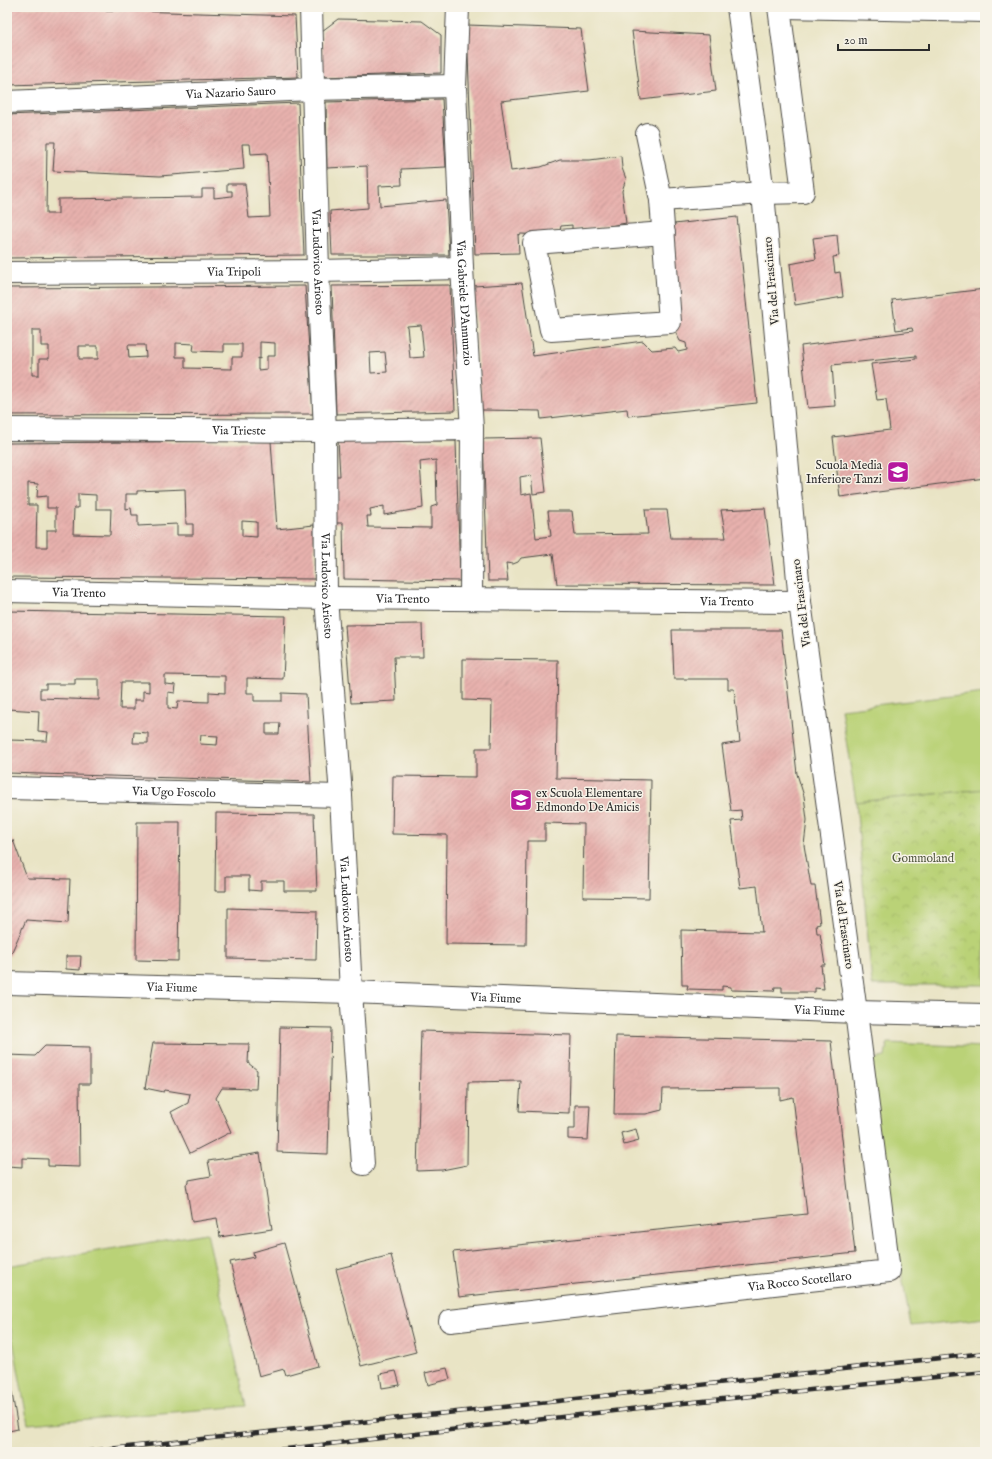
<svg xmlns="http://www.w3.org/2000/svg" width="992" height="1459" font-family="'IM FELL English',serif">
<defs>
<pattern id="park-crowns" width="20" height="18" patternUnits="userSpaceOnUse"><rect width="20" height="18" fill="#bad277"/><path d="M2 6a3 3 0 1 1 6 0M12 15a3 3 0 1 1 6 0" fill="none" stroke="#a0b467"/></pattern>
<pattern id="building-hatch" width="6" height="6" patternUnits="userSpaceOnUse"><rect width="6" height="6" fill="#e7b1ad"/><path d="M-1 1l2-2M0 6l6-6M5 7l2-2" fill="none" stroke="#c69895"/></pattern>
</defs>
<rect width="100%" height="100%" fill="#f7f3e8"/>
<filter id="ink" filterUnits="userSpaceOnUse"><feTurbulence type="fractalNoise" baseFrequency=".025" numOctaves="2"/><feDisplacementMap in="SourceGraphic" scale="8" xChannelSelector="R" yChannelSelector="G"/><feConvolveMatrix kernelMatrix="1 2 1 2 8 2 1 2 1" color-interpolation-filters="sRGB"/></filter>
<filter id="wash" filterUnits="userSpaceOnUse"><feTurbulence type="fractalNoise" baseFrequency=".012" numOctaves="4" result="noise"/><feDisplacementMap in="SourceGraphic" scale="16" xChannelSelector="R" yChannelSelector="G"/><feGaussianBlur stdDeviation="0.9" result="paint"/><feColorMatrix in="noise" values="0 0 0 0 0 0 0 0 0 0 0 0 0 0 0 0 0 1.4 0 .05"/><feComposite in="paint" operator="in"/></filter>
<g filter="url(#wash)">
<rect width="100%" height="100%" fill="#e9e4c5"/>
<!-- grass -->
<g fill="#bad277" stroke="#727e51">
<polygon points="985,692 985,789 856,802 841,709"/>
<polygon points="887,1043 985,1047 985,1318 911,1326 863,1061 885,1057"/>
<polygon points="207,1233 246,1406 28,1424 7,1308 7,1266"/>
</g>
<!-- park -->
<polygon fill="url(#park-crowns)" stroke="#727e51" points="985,789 985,985 872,985 856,802"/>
<g id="blocks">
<!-- building -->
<g fill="url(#building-hatch)" fill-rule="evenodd">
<polygon points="7,7 295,16 298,77 7,85"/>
<polygon points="338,19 422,21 441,35 441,73 323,77 322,31"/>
<polygon points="467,25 581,29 589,91 501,101 511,171 541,167 560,160 590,160 621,156 622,168 626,179 622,191 626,223 593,229 572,229 572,225 561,226 560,230 544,235 521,234 518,235 519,253 475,254"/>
<polygon points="632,31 709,35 716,91 641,100"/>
<polygon points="442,99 446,167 401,169 402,185 379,186 380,206 446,200 449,255 332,255 330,211 368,208 367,166 327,168 326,102"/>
<path d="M298,103L304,255L7,258V115ZM47,142H55L53,171L160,176L244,169L242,144H250L251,154L267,153L270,217L249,218L245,184H227V191H232V196L214,198V189H202V197L58,199V214H46Z"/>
<polygon points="737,217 757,403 628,416 627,409 541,419 540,411 482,410 473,286 522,283 533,356 643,341 652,350 675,348 678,352 687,350 686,343 680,341 677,335 665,225"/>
<polygon points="837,235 839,256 833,257 835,273 840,272 843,297 795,305 790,264 816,259 813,238"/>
<path d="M450,285L455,411L336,414L332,286ZM421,325L424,357L410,358L407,326ZM385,352L387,372L371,373L370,353Z"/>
<path d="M305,286L313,414L7,415V288ZM32,330H41V346H49V359H39V375H32ZM260,342L275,343V356H267V369L258,370V358L260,359ZM176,343L194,344L193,351L224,352V344H242V357H232V369L185,368V357H176ZM128,345H145L146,357L129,358ZM79,346H98V359H79Z"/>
<polygon points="985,289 985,478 840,497 833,437 890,430 886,399 877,400 871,364 916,359 916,356 832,365 835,406 808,408 801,346 913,331 912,328 896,330 892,300"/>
<polygon points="540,438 546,492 533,494 531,475 520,477 521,495 531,493 536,538 551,536 548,511 572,511 575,535 648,534 645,510 667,510 671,538 726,538 721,510 765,508 775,585 557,584 553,554 521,558 518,562 513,564 506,563 508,581 488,581 483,439"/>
<path d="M338,440L456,441L460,581L344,579L343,523H331V476H340ZM436,460L437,505L431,507V528L368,527L367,516H371L370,509L384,506V515L423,508L420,462Z"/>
<path d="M271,441L277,529L314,525L315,579L7,577V443ZM28,483L38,484L37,497L47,496V508H56V530H47V547H36L37,505H28ZM185,489L186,524H193V535H177V524L138,526V515H132L131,508L126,509V494H137V491ZM78,494L96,495V509H111L110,535L73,534L74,508H78ZM242,521L257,522V537L242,536Z"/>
<path d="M7,611L286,616L283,679L247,678V693H254V701H282V693L306,694L311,782L7,773V729H9L8,740L47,741L48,732L38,731L39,711L7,709ZM165,675L225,676V693L209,692V702L178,701L177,709L168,708V692L175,693L176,685L165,684ZM75,679H99V700L40,698V689H46V684H75ZM121,682H149V692L143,691V700H134V709H120ZM266,723H280L279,734H266ZM134,732L148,733V743H133ZM201,735L218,736L217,745L200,744Z"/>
<polygon points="422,624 423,657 394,657 396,701 351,703 345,625"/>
<polygon points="672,630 781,630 797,774 804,796 807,820 804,845 811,886 815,886 820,924 816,925 817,933 820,933 825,965 821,965 824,989 815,988 815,992 782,992 782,987 775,987 774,991 731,990 731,987 722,986 722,990 687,989 688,985 682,985 681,930 762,932 757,886 740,888 731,821 742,820 741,810 731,811 722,745 740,742 734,689 728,689 728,679 674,679"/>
<polygon points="463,659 558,660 556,778 651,780 649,898 583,897 584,824 545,823 545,841 527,841 526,945 446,944 447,835 392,834 393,776 476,777 476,748 491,748 492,701 463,700"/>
<polygon points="216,813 314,814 317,891 284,891 284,881 261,881 261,891 249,890 249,876 226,876 226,891 215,891"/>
<polygon points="137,822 180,822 178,961 136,960"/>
<polygon points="13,840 27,878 70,879 68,923 26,920 10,956 7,954 7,842"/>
<polygon points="228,908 317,911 316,960 228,958"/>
<polygon points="66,956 81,956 80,970 66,969"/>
<polygon points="280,1027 331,1028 328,1154 277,1152"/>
<polygon points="421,1031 571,1035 569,1113 519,1111 521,1081 468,1082 467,1165 442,1170 417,1171"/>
<polygon points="616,1036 831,1041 855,1253 459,1297 453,1252 807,1214 793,1097 780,1100 780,1088 663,1089 662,1110 646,1114 614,1114"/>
<polygon points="153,1043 249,1044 248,1063 257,1070 256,1089 222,1088 216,1098 231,1132 190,1153 171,1112 188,1103 190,1094 165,1090 164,1092 145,1088"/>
<polygon points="45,1046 90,1047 90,1084 79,1084 80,1167 48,1166 48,1159 22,1158 22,1167 7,1166 7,1055 35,1056"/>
<polygon points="575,1105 590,1105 588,1140 568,1139 568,1129 575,1129"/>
<polygon points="636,1129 639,1141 624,1145 621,1133"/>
<polygon points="260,1153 272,1229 220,1237 217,1218 192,1222 186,1184 189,1183 189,1180 211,1176 208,1161"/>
<polygon points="284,1243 318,1366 286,1375 284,1369 259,1376 230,1262 254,1257 253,1252"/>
<polygon points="391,1255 416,1352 361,1366 336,1269"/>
<polygon points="447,1368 450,1379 428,1385 425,1373"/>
<polygon points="396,1371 400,1385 382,1388 380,1374"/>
<polygon points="7,1387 11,1387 18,1429 9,1431 7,1421"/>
</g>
</g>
</g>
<g filter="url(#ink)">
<use href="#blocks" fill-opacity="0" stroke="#484742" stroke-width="1"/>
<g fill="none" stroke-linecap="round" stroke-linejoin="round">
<!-- minor casing -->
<g stroke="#484742" stroke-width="24">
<g id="minor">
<path id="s1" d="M311,7L318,271L325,431L326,598L341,796L351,992L363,1164"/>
<path id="s2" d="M458,7L455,86L462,268L472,429L471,599"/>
<polyline points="738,7 763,193 803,192 779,7"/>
<polyline points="783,7 985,11"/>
<path id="s3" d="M7,102L312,89L455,86"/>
<polyline points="647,134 661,200 670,322 551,330 534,243 664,233"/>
<path id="s4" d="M7,273L318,271L462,268"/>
<path id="s5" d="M7,429L325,431L472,429"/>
<path id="s6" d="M7,591L326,598L800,602"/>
<path id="s7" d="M7,788L341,796"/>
<path id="s8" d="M7,983L351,992L856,1012L985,1015"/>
<path id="s9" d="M450,1321L889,1271L856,1012L800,602L763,193L661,200"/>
</g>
</g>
<!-- minor -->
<use href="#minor" stroke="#fff" stroke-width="22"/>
<!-- rail casing -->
<g stroke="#2b2b2b" stroke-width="4.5">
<g id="rail">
<polyline points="81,1452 540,1403 985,1353"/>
<polyline points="260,1452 674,1404 985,1372"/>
</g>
</g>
<!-- rail -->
<use href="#rail" stroke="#f7f3e8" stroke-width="3" stroke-dasharray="9" stroke-linecap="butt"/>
</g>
</g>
<!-- icons -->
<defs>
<g id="school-square" transform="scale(1.15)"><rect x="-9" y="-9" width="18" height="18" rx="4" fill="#b5179e" stroke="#f7f3e8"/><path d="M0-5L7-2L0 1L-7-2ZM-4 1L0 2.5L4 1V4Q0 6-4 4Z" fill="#fff"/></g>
</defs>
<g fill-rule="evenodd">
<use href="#school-square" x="898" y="472"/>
<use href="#school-square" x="521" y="800"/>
</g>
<g text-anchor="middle" stroke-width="3" stroke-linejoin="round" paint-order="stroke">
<!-- street labels -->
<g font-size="12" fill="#2b2b2b" stroke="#f7f3e8">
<text dy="4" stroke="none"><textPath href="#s3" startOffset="224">Via Nazario Sauro</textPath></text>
<text dy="4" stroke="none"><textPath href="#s1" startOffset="255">Via Ludovico Ariosto</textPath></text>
<text dy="4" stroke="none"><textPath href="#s4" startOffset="227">Via Tripoli</textPath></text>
<text transform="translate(771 281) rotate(-95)" y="4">Via del Frascinaro</text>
<text dy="4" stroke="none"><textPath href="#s2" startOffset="296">Via Gabriele D'Annunzio</textPath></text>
<text dy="4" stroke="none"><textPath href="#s5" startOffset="232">Via Trieste</textPath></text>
<text dy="4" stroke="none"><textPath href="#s1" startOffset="579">Via Ludovico Ariosto</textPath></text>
<text dy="4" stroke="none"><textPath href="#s6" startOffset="72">Via Trento</textPath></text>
<text dy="4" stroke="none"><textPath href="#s6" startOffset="396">Via Trento</textPath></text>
<text dy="4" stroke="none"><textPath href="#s6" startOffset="720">Via Trento</textPath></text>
<text transform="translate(801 603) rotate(-97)" y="4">Via del Frascinaro</text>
<text dy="4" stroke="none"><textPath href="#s7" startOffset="167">Via Ugo Foscolo</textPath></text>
<text dy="4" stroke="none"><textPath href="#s1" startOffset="903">Via Ludovico Ariosto</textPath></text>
<text transform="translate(844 925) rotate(82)" y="4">Via del Frascinaro</text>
<text dy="4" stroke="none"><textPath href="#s8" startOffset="165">Via Fiume</textPath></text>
<text dy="4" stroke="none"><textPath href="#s8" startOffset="489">Via Fiume</textPath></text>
<text dy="4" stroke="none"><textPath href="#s8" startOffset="813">Via Fiume</textPath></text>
<text dy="4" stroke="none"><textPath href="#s9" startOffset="352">Via Rocco Scotellaro</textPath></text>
</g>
<!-- poi labels -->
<g font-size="12" fill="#2b2b2b" stroke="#f7f3e8" text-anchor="end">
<text x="882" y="469">Scuola Media<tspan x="882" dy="14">Inferiore Tanzi</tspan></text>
<text x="536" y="797" text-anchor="start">ex Scuola Elementare<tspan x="536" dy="14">Edmondo De Amicis</tspan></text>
</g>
<!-- park labels -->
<g font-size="12" fill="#4f553e" stroke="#f7f3e8">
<text x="923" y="862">Gommoland</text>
</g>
</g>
<!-- margin -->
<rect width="992" height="1459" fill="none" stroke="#f7f3e8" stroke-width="24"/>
<!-- scale -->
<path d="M838 44v6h91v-6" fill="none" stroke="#2b2b2b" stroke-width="2"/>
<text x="844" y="44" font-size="12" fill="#2b2b2b" stroke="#f7f3e8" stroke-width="3" paint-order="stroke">20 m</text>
</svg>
